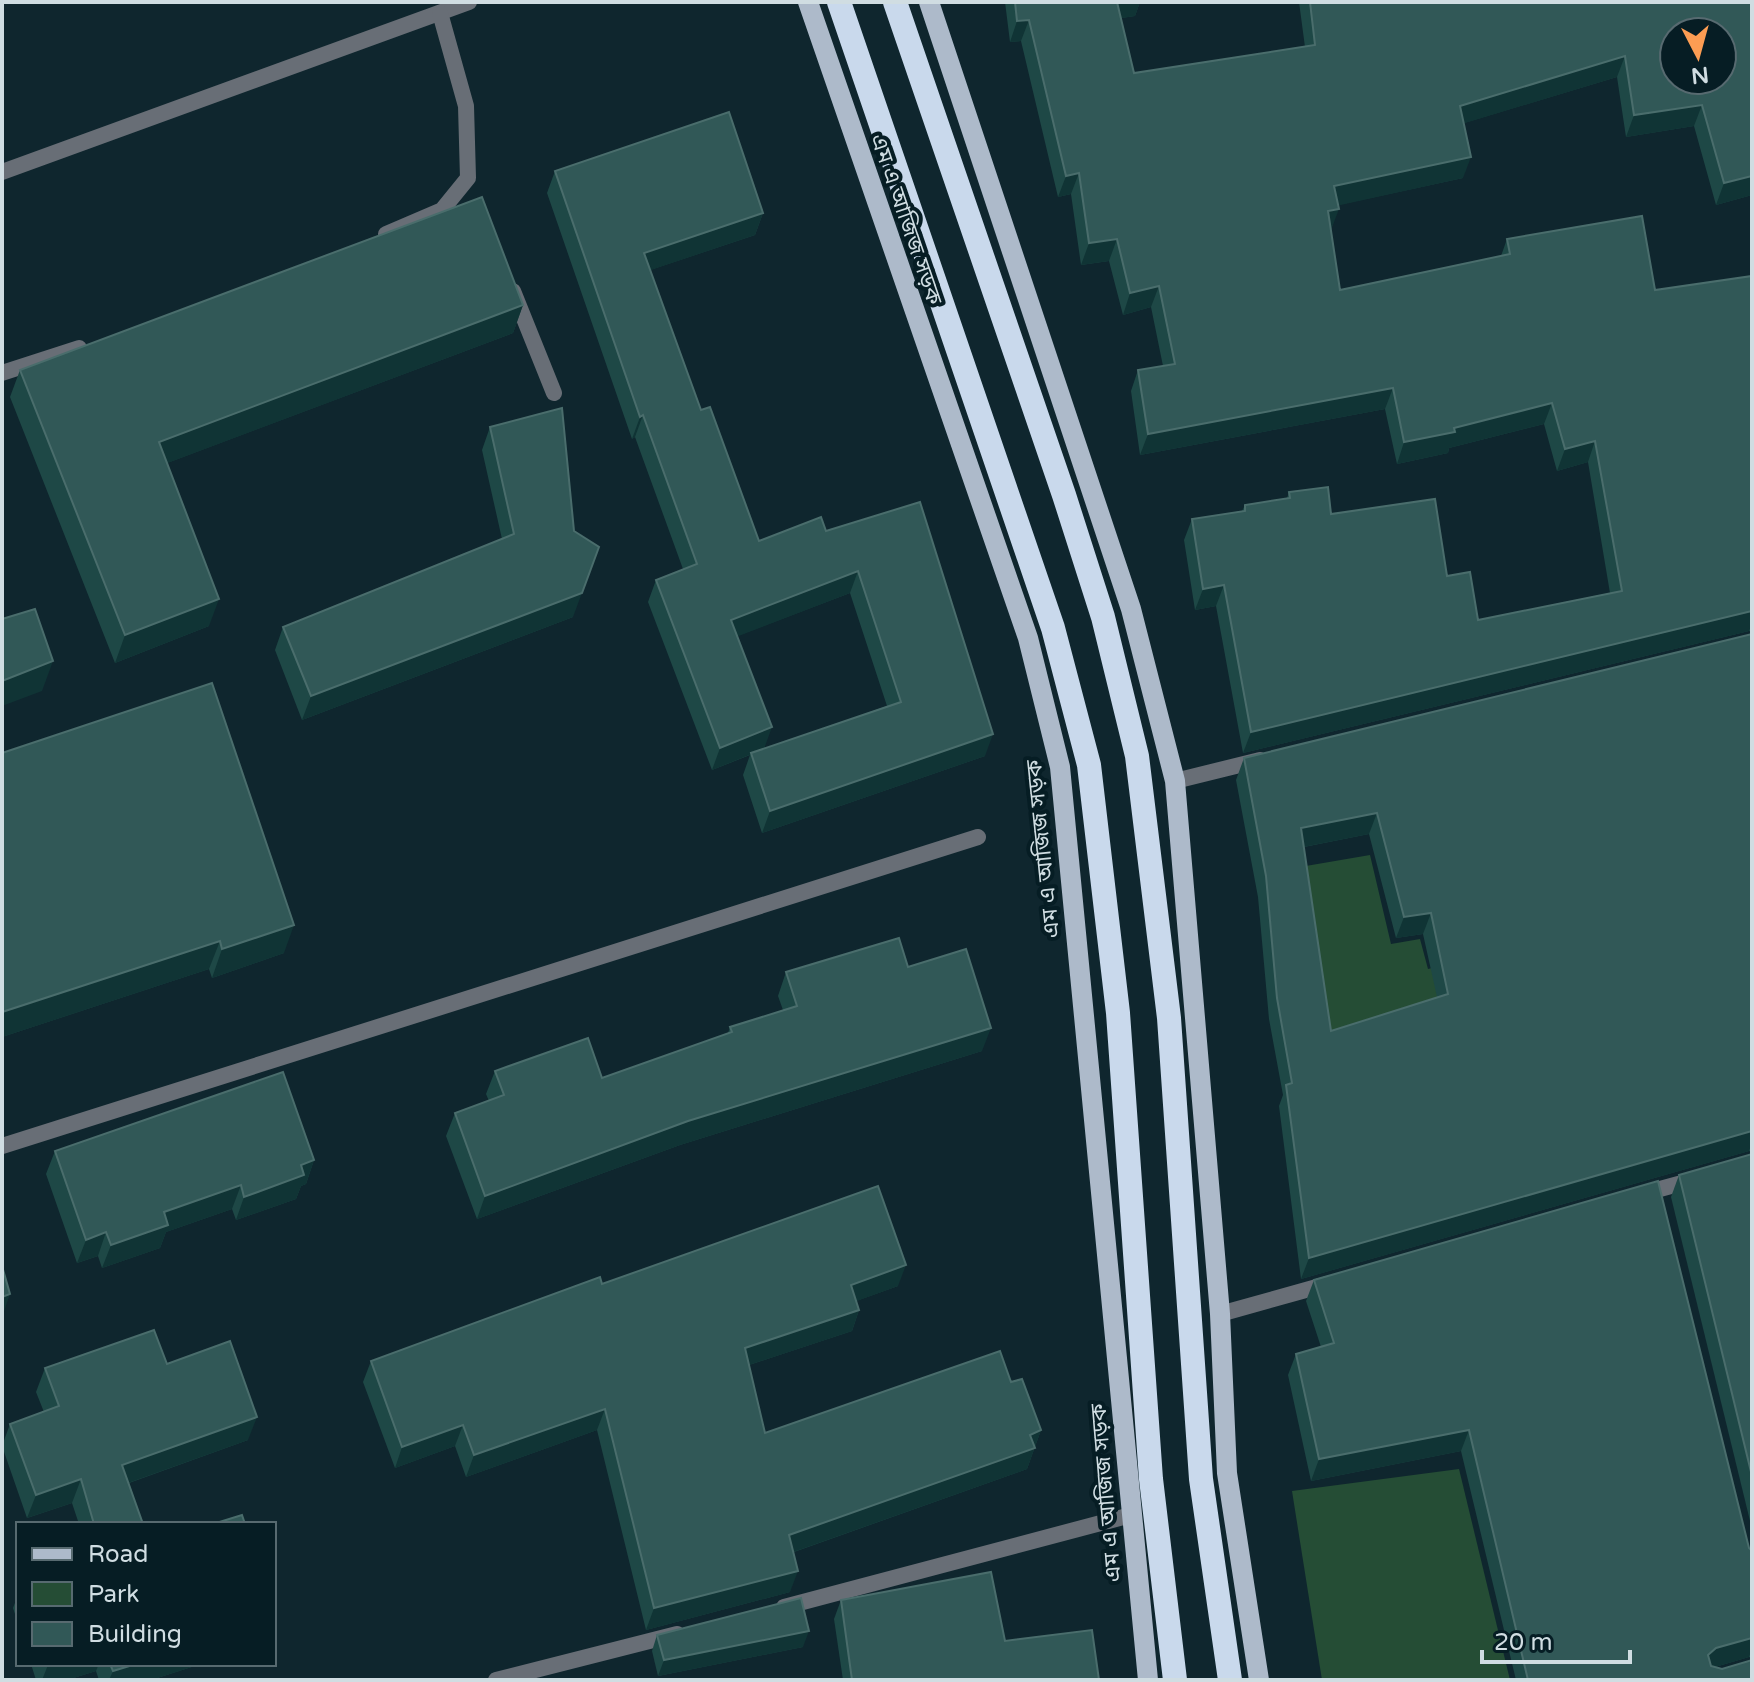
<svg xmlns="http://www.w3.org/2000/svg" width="1754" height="1682" font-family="'Varela Round','Noto Sans Bengali',sans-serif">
<rect width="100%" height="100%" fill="#0f262e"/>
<!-- green -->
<g fill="#254d35">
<polygon points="1370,855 1391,944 1420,939 1428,969 1456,962 1464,1000 1327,1038 1300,867"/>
<polygon points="1459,1469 1510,1680 1322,1680 1292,1491"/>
</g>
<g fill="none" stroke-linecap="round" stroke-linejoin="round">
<!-- lane -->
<g stroke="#686e76" stroke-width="16">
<polyline points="2,172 469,2"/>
<polyline points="386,234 442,210 468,178 466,106 440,13"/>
<polyline points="513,291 554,393"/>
<polyline points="2,373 79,348"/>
<polyline points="2,1146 978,837"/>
<polyline points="784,1607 1131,1515"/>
<polyline points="496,1680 677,1634"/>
</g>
<!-- street -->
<g stroke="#686e76" stroke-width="16">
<polyline points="1175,781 1260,760"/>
<polyline points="1638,1195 1693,1180"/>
<polyline points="1220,1314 1331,1283"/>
</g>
<!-- primary -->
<g stroke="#adbaca" stroke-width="20">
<polyline points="808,2 1028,638 1060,767 1148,1680"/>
<polyline points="929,2 1131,609 1175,781 1220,1314 1227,1473 1259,1680"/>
</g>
<!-- highway -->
<g stroke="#c9d9ec" stroke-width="24">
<polyline points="839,2 1053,628 1089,765 1118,1013 1151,1479 1175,1680"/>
<polyline points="895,2 1064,495 1103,617 1137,756 1169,1018 1201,1479 1230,1680"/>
</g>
</g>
<!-- wall -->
<g fill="#1e4846" fill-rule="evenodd">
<polygon points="1005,2 1140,2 1135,16 1121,18 1134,73 1305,47 1299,2 1752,2 1752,195 1716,205 1694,126 1626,137 1617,77 1464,123 1463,178 1338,205 1331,230 1340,290 1501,256 1507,239 1655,290 1752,276 1752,632 1749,631 1243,753 1216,606 1195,610 1184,540 1192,519 1242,511 1245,505 1287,498 1289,492 1447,576 1478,620 1610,593 1588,462 1557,471 1544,424 1449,448 1448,453 1397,464 1385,409 1140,455 1131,391 1138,370 1163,366 1151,307 1123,315 1109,261 1081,265 1071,194 1058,197 1021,41 1010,42"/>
<path d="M555,171L763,213L755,235L650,270L701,410L759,541L826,531L920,502L985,756L762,833L743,775L750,755L712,770L648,602L656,580L683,569L635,437L632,439L547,193ZM850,593L887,706L765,749L737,636Z"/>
<polygon points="523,305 513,333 167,463 209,626 115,663 10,397 20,370"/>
<polygon points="490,427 573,617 302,720 275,650 283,627 502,539 482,450"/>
<path d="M1752,634V1152L1749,1151L1301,1279L1279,1106L1283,1095L1269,1019L1258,897L1236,780L1244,758ZM1369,834L1396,938L1423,934L1437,997L1331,1031L1304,847Z"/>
<polygon points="2,753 284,953 212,978 209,969 2,1037"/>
<polygon points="908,967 982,1051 680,1145 477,1219 446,1136 455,1113 489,1101 486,1094 495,1071 602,1078 728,1033 730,1027 783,1010 778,996 786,972"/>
<polygon points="55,1151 314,1160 306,1184 301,1186 296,1199 236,1220 232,1209 166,1232 160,1248 102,1268 98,1256 77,1263 46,1174"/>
<polygon points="1752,1154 1752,1529 1671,1197 1679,1175"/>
<polygon points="1314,1280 1749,1548 1752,1551 1752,1658 1749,1657 1715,1667 1752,1680 1516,1680 1461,1451 1311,1481 1288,1375 1296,1354 1321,1347 1306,1301"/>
<polygon points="602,1284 898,1286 856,1301 859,1310 852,1331 749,1365 765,1433 1011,1382 1041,1430 1027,1469 794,1552 790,1592 646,1630 597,1430 466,1477 455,1446 395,1468 363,1382 371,1361"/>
<polygon points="167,1364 248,1440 129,1483 143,1524 79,1524 72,1503 27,1518 2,1446 10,1424 44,1412 36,1392 45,1368"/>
<polygon points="18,1595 18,1623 13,1608"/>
<polygon points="841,1600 1005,1641 1099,1680 843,1680 834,1619"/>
<polygon points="657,1635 803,1647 658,1676 652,1651"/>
<polygon points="31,1664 201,1664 151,1680 99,1680 96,1671 67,1680 36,1680"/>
</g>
<!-- shaded-wall -->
<g fill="#103435">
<polygon points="1116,2 1140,2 1135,16 1109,20"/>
<polygon points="1029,20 1021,41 1010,42 1017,21"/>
<polygon points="1625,56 1617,77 1452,127 1460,106"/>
<polygon points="1702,105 1694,126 1626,137 1634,115"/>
<polygon points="1471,157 1463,178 1327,208 1334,186"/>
<polygon points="1079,173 1071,194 1058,197 1066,176"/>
<polygon points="1752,176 1752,195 1716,205 1724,183"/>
<polygon points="1339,209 1331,230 1320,233 1328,211"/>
<polygon points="763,213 755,235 636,275 644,253"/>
<polygon points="1117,239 1109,261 1081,265 1089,243"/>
<polygon points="1159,286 1151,307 1123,315 1130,293"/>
<polygon points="523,305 513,333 149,470 159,442"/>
<polygon points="1393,388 1385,409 1140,455 1148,434"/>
<polygon points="1552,403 1544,424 1449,448 1448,453 1397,464 1404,442 1454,428"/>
<polygon points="643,415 635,437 632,439 640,417"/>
<polygon points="1595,441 1588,462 1557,471 1565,449"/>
<polygon points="599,547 573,617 302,720 311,696"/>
<polygon points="858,571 850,593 723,642 731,620"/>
<polygon points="1224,585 1216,606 1195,610 1203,589"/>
<polygon points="219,599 209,626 115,663 125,635"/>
<polygon points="1752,611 1752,624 1749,631 1243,753 1251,732"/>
<polygon points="53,661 42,691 2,706 2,681"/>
<polygon points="772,727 764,749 712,770 720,748"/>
<polygon points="993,734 985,756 762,833 770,811"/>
<polygon points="1377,813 1369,834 1293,849 1301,828"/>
<polygon points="1431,913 1423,934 1396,938 1404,917"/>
<polygon points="294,925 284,953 212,978 222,949"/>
<polygon points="220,941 209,969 2,1037 2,1012"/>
<polygon points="991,1028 982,1051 680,1145 477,1219 485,1196 688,1121"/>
<polygon points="1752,1131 1752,1143 1749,1151 1301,1279 1309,1258"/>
<polygon points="314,1160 306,1184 301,1186 296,1199 236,1220 244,1197 301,1165"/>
<polygon points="241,1185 232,1209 166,1232 160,1248 102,1268 111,1245 164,1212"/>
<polygon points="106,1232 98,1256 77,1263 86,1240"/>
<polygon points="906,1265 898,1286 843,1306 851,1285"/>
<polygon points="10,1294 2,1317 2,1297"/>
<polygon points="859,1310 852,1331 737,1369 745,1348"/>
<polygon points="605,1409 597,1430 466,1477 474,1455"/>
<polygon points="257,1417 248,1440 114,1488 122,1465"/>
<polygon points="463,1425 455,1446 395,1468 402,1447"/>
<polygon points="1041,1430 1027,1469 782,1556 789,1535"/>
<polygon points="1469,1430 1461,1451 1311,1481 1319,1459"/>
<polygon points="81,1479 72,1503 27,1518 36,1495"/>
<polygon points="798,1571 790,1592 646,1630 654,1608"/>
<polygon points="809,1631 803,1647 658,1676 664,1660"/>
<polygon points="1752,1638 1752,1649 1749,1657 1708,1669 1708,1655 1716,1648"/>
<polygon points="52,1664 99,1664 96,1671 67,1680 42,1680 48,1665"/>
<polygon points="136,1664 201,1664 151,1680 109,1680 113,1671"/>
</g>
<!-- building -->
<g fill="#315857" stroke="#4a6d6c" stroke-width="2" fill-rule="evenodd">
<path d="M1015,2H1117L1134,73L1315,45L1310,2H1752V176L1724,183L1702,105L1634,115L1625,56L1460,106L1471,157L1334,186L1339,209L1328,211L1340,290L1510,254L1507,239L1642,216L1655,290L1752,276V611L1251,732L1224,585L1203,589L1192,519L1245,511V505L1290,498L1289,492L1328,487L1331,514L1435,499L1447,576L1470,572L1478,620L1622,591L1595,441L1565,449L1552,403L1454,428L1455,432L1404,442L1393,388L1148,434L1138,370L1175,364L1159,286L1130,293L1117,239L1089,243L1079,173L1066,176L1029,20L1017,21ZM1674,32H1722V80H1674Z"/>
<polygon points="729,112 763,213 644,253 701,410 710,407 759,541 821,517 826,531 920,502 993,734 770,811 751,753 901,702 858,571 731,620 772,727 720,748 656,580 697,564 643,415 640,417 555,171"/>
<polygon points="482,197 523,305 159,442 219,599 125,635 20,370"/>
<polygon points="562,408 574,531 599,547 582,593 311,696 283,627 514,534 490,427"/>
<polygon points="35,609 53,661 2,681 2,619"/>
<path d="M1752,634V1131L1309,1258L1286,1085L1292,1083L1277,998L1266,876L1244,758ZM1377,813L1404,917L1431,913L1448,994L1331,1031L1301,828Z"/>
<polygon points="212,683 294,925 222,949 220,941 2,1012 2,753"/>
<polygon points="899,938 908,967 966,949 991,1028 688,1121 485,1196 455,1113 504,1095 495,1071 588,1038 602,1078 732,1032 730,1027 797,1006 786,972"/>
<polygon points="283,1072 314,1160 301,1165 304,1175 244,1197 241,1185 164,1212 168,1225 111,1245 106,1232 86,1240 55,1151"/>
<polygon points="1752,1154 1752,1476 1679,1175"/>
<polygon points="1658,1181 1749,1548 1752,1551 1752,1638 1716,1648 1708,1655 1711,1666 1722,1669 1752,1660 1752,1680 1528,1680 1469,1430 1319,1459 1296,1354 1334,1343 1314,1280"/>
<polygon points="878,1186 906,1265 851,1285 859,1310 745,1348 765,1433 1000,1351 1011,1382 1022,1379 1041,1430 1030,1435 1035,1448 789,1535 798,1571 654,1608 605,1409 474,1455 463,1425 402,1447 371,1361 600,1277 602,1284"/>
<polygon points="2,1266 10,1294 2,1297"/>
<polygon points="154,1330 167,1364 230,1341 257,1417 122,1465 143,1524 94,1524 81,1479 36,1495 10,1424 59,1406 45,1368"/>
<polygon points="242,1515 245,1524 213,1524"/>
<polygon points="991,1572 1005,1641 1092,1630 1099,1680 852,1680 841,1600"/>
<polygon points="801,1598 809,1631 664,1660 657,1635"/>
<polygon points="110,1664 136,1664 113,1671"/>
</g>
<g text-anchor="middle" stroke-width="8" stroke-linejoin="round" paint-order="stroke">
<!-- street labels -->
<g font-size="22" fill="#d0dde2" stroke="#061d24">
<text transform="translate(907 219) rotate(71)" y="8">এম এ আজিজ সড়ক</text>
<text transform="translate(1042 849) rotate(-96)" y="8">এম এ আজিজ সড়ক</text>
<text transform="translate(1105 1493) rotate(-95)" y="8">এম এ আজিজ সড়ক</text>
</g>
</g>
<!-- border -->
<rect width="1754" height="1682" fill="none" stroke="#d0dde2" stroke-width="8"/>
<!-- legend -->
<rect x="16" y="1522" width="260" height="144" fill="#061d24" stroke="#576a70" stroke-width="2"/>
<rect x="32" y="1548" width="40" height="12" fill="#adbaca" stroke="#576a70" stroke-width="2"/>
<text x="88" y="1562" font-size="24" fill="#d0dde2">Road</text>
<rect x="32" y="1582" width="40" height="24" fill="#254d35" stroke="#576a70" stroke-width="2"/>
<text x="88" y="1602" font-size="24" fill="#d0dde2">Park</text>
<rect x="32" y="1622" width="40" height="24" fill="#315857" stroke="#576a70" stroke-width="2"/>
<text x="88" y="1642" font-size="24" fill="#d0dde2">Building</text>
<!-- north arrow -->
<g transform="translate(1698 56) rotate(174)"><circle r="38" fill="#061d24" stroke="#576a70" stroke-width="2"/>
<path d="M0-6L14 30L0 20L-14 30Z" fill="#fc9d53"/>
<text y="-12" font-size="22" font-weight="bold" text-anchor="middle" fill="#d0dde2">N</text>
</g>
<!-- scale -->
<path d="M1482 1650v12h148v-12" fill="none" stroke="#d0dde2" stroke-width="4"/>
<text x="1494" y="1650" font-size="24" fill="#d0dde2" stroke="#061d24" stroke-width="6" paint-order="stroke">20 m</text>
</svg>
